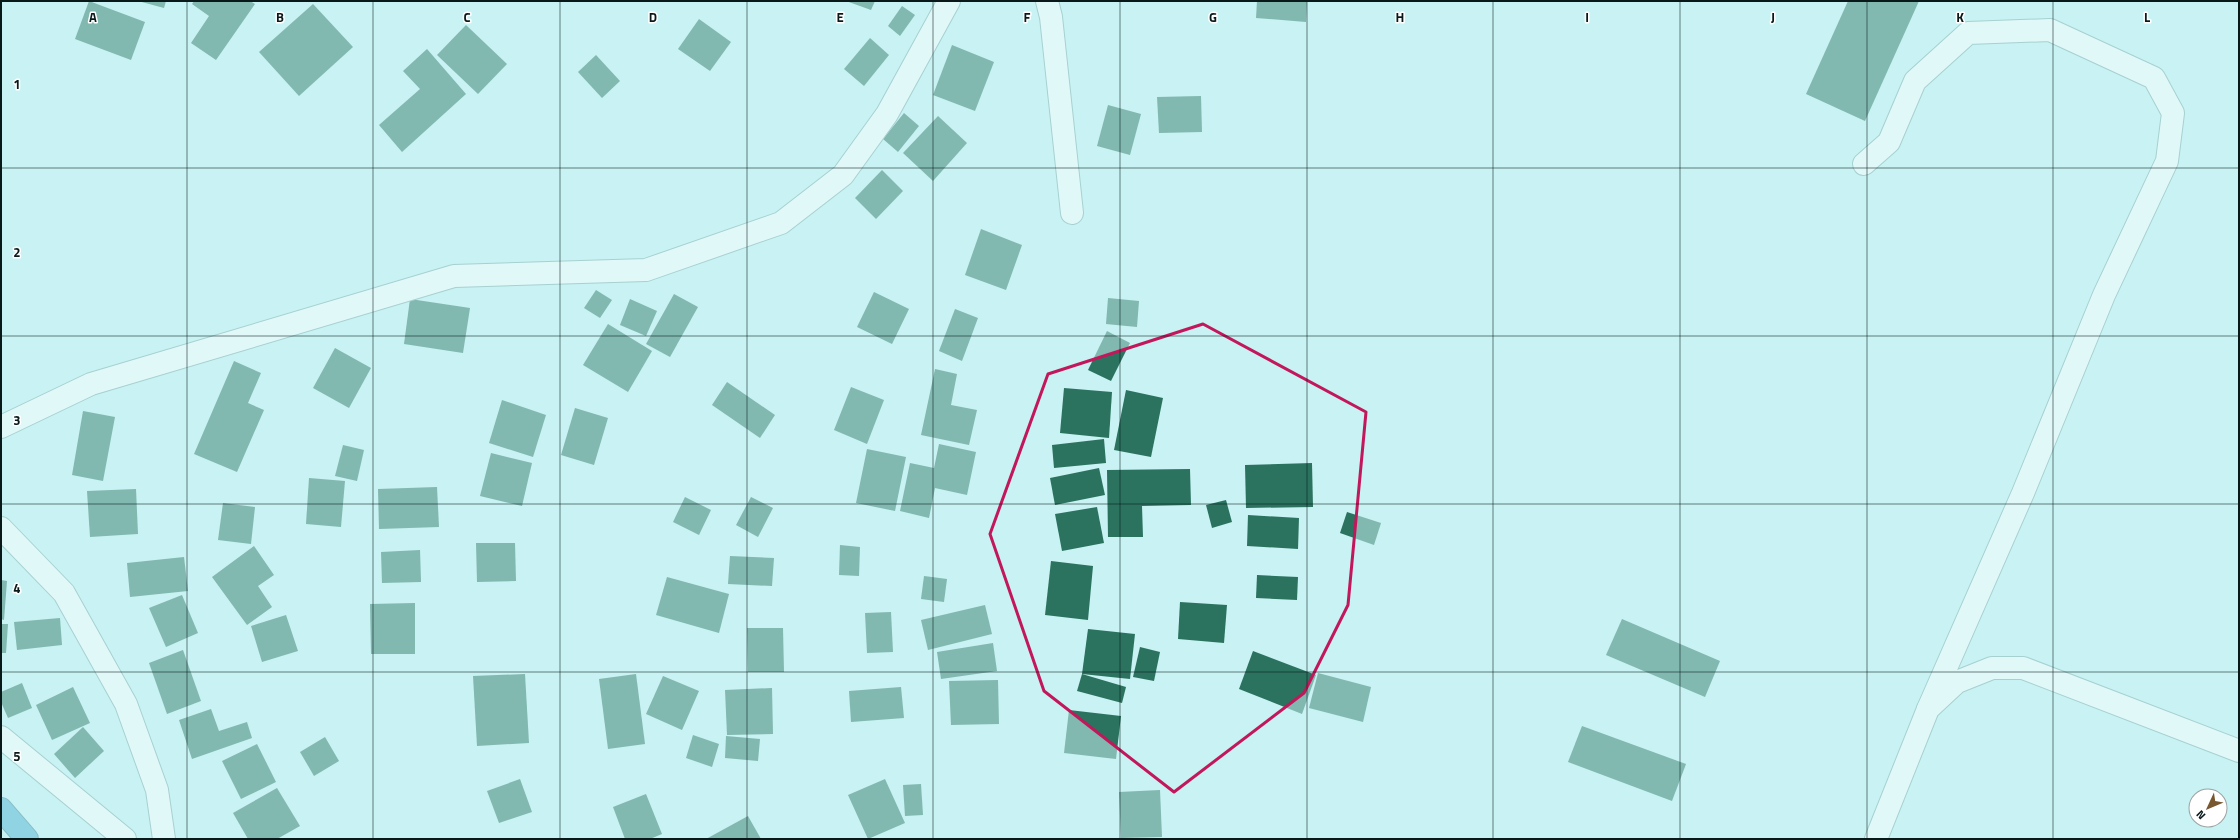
<svg xmlns="http://www.w3.org/2000/svg" width="2240" height="840" font-family="'Titillium Web',sans-serif">
<rect width="100%" height="100%" fill="#c8f2f3"/>
<!-- building -->
<g fill="#2b725f">
<polygon points="89,1 145,22 131,60 75,39"/>
<polygon points="138,1 166,1 164,8"/>
<polygon points="194,1 250,1 255,4 216,60 191,43 209,16 192,4"/>
<polygon points="846,1 875,1 871,10"/>
<polygon points="1257,1 1307,1 1306,22 1256,18"/>
<polygon points="1848,1 1919,1 1865,121 1806,94"/>
<polygon points="313,4 353,47 299,96 259,52"/>
<polygon points="902,6 915,15 900,36 888,26"/>
<polygon points="699,19 731,42 710,71 678,49"/>
<polygon points="466,25 507,64 478,94 437,55"/>
<polygon points="870,38 889,55 864,86 844,69"/>
<polygon points="952,45 994,62 975,111 933,95"/>
<polygon points="427,49 466,94 402,152 379,125 420,89 403,71"/>
<polygon points="596,55 620,81 602,98 578,72"/>
<polygon points="1201,96 1202,132 1159,133 1157,97"/>
<polygon points="1108,105 1141,114 1130,155 1097,146"/>
<polygon points="904,113 919,126 898,152 883,139"/>
<polygon points="938,116 967,143 933,181 903,153"/>
<polygon points="882,170 903,191 876,219 855,198"/>
<polygon points="981,229 1022,245 1006,290 965,275"/>
<polygon points="596,290 612,300 600,318 584,308"/>
<polygon points="874,292 909,309 892,344 857,327"/>
<polygon points="674,294 698,307 670,357 646,344"/>
<polygon points="1108,298 1139,301 1137,327 1106,324"/>
<polygon points="410,299 470,308 463,353 404,344"/>
<polygon points="630,299 657,311 646,336 620,325"/>
<polygon points="955,309 978,318 962,361 939,351"/>
<polygon points="608,324 652,351 628,392 583,365"/>
<polygon points="1107,331 1130,343 1111,381 1088,370"/>
<polygon points="335,348 371,368 349,408 313,388"/>
<polygon points="234,361 261,373 248,403 264,410 237,472 194,454"/>
<polygon points="935,369 957,374 951,405 977,410 969,445 921,435"/>
<polygon points="727,382 775,415 760,438 712,405"/>
<polygon points="851,387 884,400 867,444 834,430"/>
<polygon points="1064,388 1112,392 1109,438 1060,433"/>
<polygon points="1126,390 1163,398 1151,457 1114,450"/>
<polygon points="502,400 546,415 533,457 489,443"/>
<polygon points="575,408 608,418 594,465 561,455"/>
<polygon points="83,411 115,417 103,481 72,475"/>
<polygon points="1104,439 1106,463 1054,468 1052,445"/>
<polygon points="939,444 976,452 967,495 935,488 929,518 900,511 910,463 934,468"/>
<polygon points="343,445 364,450 357,481 335,476"/>
<polygon points="867,449 906,457 895,511 856,503"/>
<polygon points="491,453 532,463 522,506 480,496"/>
<polygon points="1312,463 1313,507 1246,508 1245,465"/>
<polygon points="1099,468 1105,495 1055,505 1050,478"/>
<polygon points="1190,469 1191,505 1142,506 1143,537 1108,537 1107,470"/>
<polygon points="309,478 345,481 341,527 306,524"/>
<polygon points="437,487 439,527 379,529 378,489"/>
<polygon points="136,489 138,534 90,537 87,491"/>
<polygon points="685,497 711,510 699,535 673,522"/>
<polygon points="751,497 773,508 758,537 736,525"/>
<polygon points="1226,500 1232,522 1212,528 1206,505"/>
<polygon points="223,503 255,507 251,544 218,540"/>
<polygon points="1097,507 1104,543 1062,551 1055,514"/>
<polygon points="1347,512 1381,523 1374,545 1340,533"/>
<polygon points="1248,515 1299,518 1298,549 1247,546"/>
<polygon points="476,543 515,543 516,581 477,582"/>
<polygon points="840,545 860,547 859,576 839,575"/>
<polygon points="254,546 274,575 258,586 272,607 247,625 212,577"/>
<polygon points="420,550 421,582 382,583 381,552"/>
<polygon points="730,556 774,558 772,586 728,584"/>
<polygon points="184,557 188,591 130,597 127,563"/>
<polygon points="1051,561 1093,566 1088,620 1045,615"/>
<polygon points="1257,575 1298,577 1297,600 1256,598"/>
<polygon points="924,576 947,579 944,602 921,599"/>
<polygon points="667,577 729,594 719,633 656,615"/>
<polygon points="1,580 7,581 4,620 1,619"/>
<polygon points="182,595 198,633 166,647 149,608"/>
<polygon points="1180,602 1227,605 1224,643 1178,639"/>
<polygon points="415,603 415,654 371,654 370,604"/>
<polygon points="985,605 992,634 928,650 921,620"/>
<polygon points="891,612 893,652 867,653 865,613"/>
<polygon points="286,615 298,651 262,662 251,626"/>
<polygon points="60,618 62,645 17,650 14,622"/>
<polygon points="1622,619 1720,661 1705,697 1606,655"/>
<polygon points="1,624 8,624 6,653 1,653"/>
<polygon points="747,628 783,628 784,672 748,672"/>
<polygon points="1088,629 1135,634 1130,679 1082,674"/>
<polygon points="993,643 997,671 941,679 937,652"/>
<polygon points="1140,647 1160,652 1154,681 1133,677"/>
<polygon points="183,650 201,701 167,714 149,663"/>
<polygon points="1253,651 1316,675 1302,714 1239,689"/>
<polygon points="1318,673 1371,687 1363,722 1309,708"/>
<polygon points="525,674 529,743 477,746 473,676"/>
<polygon points="636,674 645,744 608,749 599,679"/>
<polygon points="1082,674 1126,687 1122,703 1077,691"/>
<polygon points="663,676 699,691 682,730 646,714"/>
<polygon points="998,680 999,724 951,725 949,681"/>
<polygon points="22,683 32,708 8,718 1,702 1,692"/>
<polygon points="73,687 90,723 52,740 36,705"/>
<polygon points="901,687 904,718 851,722 849,691"/>
<polygon points="772,688 773,734 727,735 725,690"/>
<polygon points="211,709 219,731 247,722 252,738 192,759 179,720"/>
<polygon points="1069,710 1121,716 1116,759 1064,753"/>
<polygon points="1582,726 1686,764 1672,801 1568,762"/>
<polygon points="83,727 104,751 75,778 54,754"/>
<polygon points="693,735 719,744 712,767 686,758"/>
<polygon points="726,736 760,739 758,761 725,758"/>
<polygon points="325,737 339,761 314,776 300,752"/>
<polygon points="257,744 276,782 241,799 222,761"/>
<polygon points="520,779 532,812 499,823 487,791"/>
<polygon points="885,779 905,823 868,839 848,795"/>
<polygon points="921,784 923,815 905,816 903,785"/>
<polygon points="277,788 300,826 277,839 248,839 233,813"/>
<polygon points="1160,790 1162,837 1121,838 1119,792"/>
<polygon points="646,794 662,834 650,839 625,839 613,807"/>
<polygon points="748,816 761,839 706,839"/>
</g>
<g fill="none" stroke-linecap="round" stroke-linejoin="round">
<!-- minor casing -->
<g stroke="#7fa8a9" stroke-width="24">
<g id="minor">
<polyline points="1047,1 1051,17 1072,213"/>
<polyline points="1864,164 1889,142 1915,81 1968,33 2050,30 2154,78 2173,113 2167,161 2104,295 2023,493 1928,709"/>
<polyline points="1,427 91,384 454,276 646,270 781,223 843,175 887,114 949,1"/>
<polyline points="1,528 64,593 126,704 157,790 164,839"/>
<polyline points="1,737 125,839"/>
<polyline points="1876,839 1928,709 1957,682 1992,668 2023,668 2239,751"/>
</g>
</g>
<!-- highway casing -->
<g stroke="#357a91" stroke-width="24">
<polyline id="highway" points="1,809 27,839"/>
</g>
<!-- minor -->
<use href="#minor" stroke="#fff" stroke-width="22"/>
<!-- highway -->
<use href="#highway" stroke="#4dafd1" stroke-width="22"/>
</g>
<!-- marked area -->
<path d="M0 0H2240V840H0ZM1203,324L1366,412L1348,605L1304,693L1174,792L1044,691L990,534L1048,374Z" fill="#c8f2f3" fill-opacity=".55" fill-rule="evenodd"/>
<path fill="none" stroke="#c2185b" stroke-width="3" stroke-linejoin="round" d="M1203,324L1366,412L1348,605L1304,693L1174,792L1044,691L990,534L1048,374Z"/>
<!-- grid -->
<path fill="none" stroke="#09191a" stroke-width="1" stroke-opacity="0.55" d="M187,1V839M373,1V839M560,1V839M747,1V839M933,1V839M1120,1V839M1307,1V839M1493,1V839M1680,1V839M1867,1V839M2053,1V839M1,168H2239M1,336H2239M1,504H2239M1,672H2239"/>
<g font-size="13" text-anchor="middle" font-weight="bold" fill="#09191a" stroke="#fff" stroke-width="3" stroke-linejoin="round" paint-order="stroke">
<text x="93" y="22">A</text>
<text x="280" y="22">B</text>
<text x="467" y="22">C</text>
<text x="653" y="22">D</text>
<text x="840" y="22">E</text>
<text x="1027" y="22">F</text>
<text x="1213" y="22">G</text>
<text x="1400" y="22">H</text>
<text x="1587" y="22">I</text>
<text x="1773" y="22">J</text>
<text x="1960" y="22">K</text>
<text x="2147" y="22">L</text>
<text x="17" y="89">1</text>
<text x="17" y="257">2</text>
<text x="17" y="425">3</text>
<text x="17" y="593">4</text>
<text x="17" y="761">5</text>
</g>
<!-- border -->
<rect width="2240" height="840" fill="none" stroke="#09191a" stroke-width="4"/>
<!-- north arrow -->
<g transform="translate(2208 808) rotate(226)"><circle r="19" fill="#ffffff" stroke="#9da3a3"/>
<path d="M0-3L7 15L0 10L-7 15Z" fill="#78562e"/>
<text y="-6" font-size="11" font-weight="bold" text-anchor="middle" fill="#09191a">N</text>
</g>
</svg>
